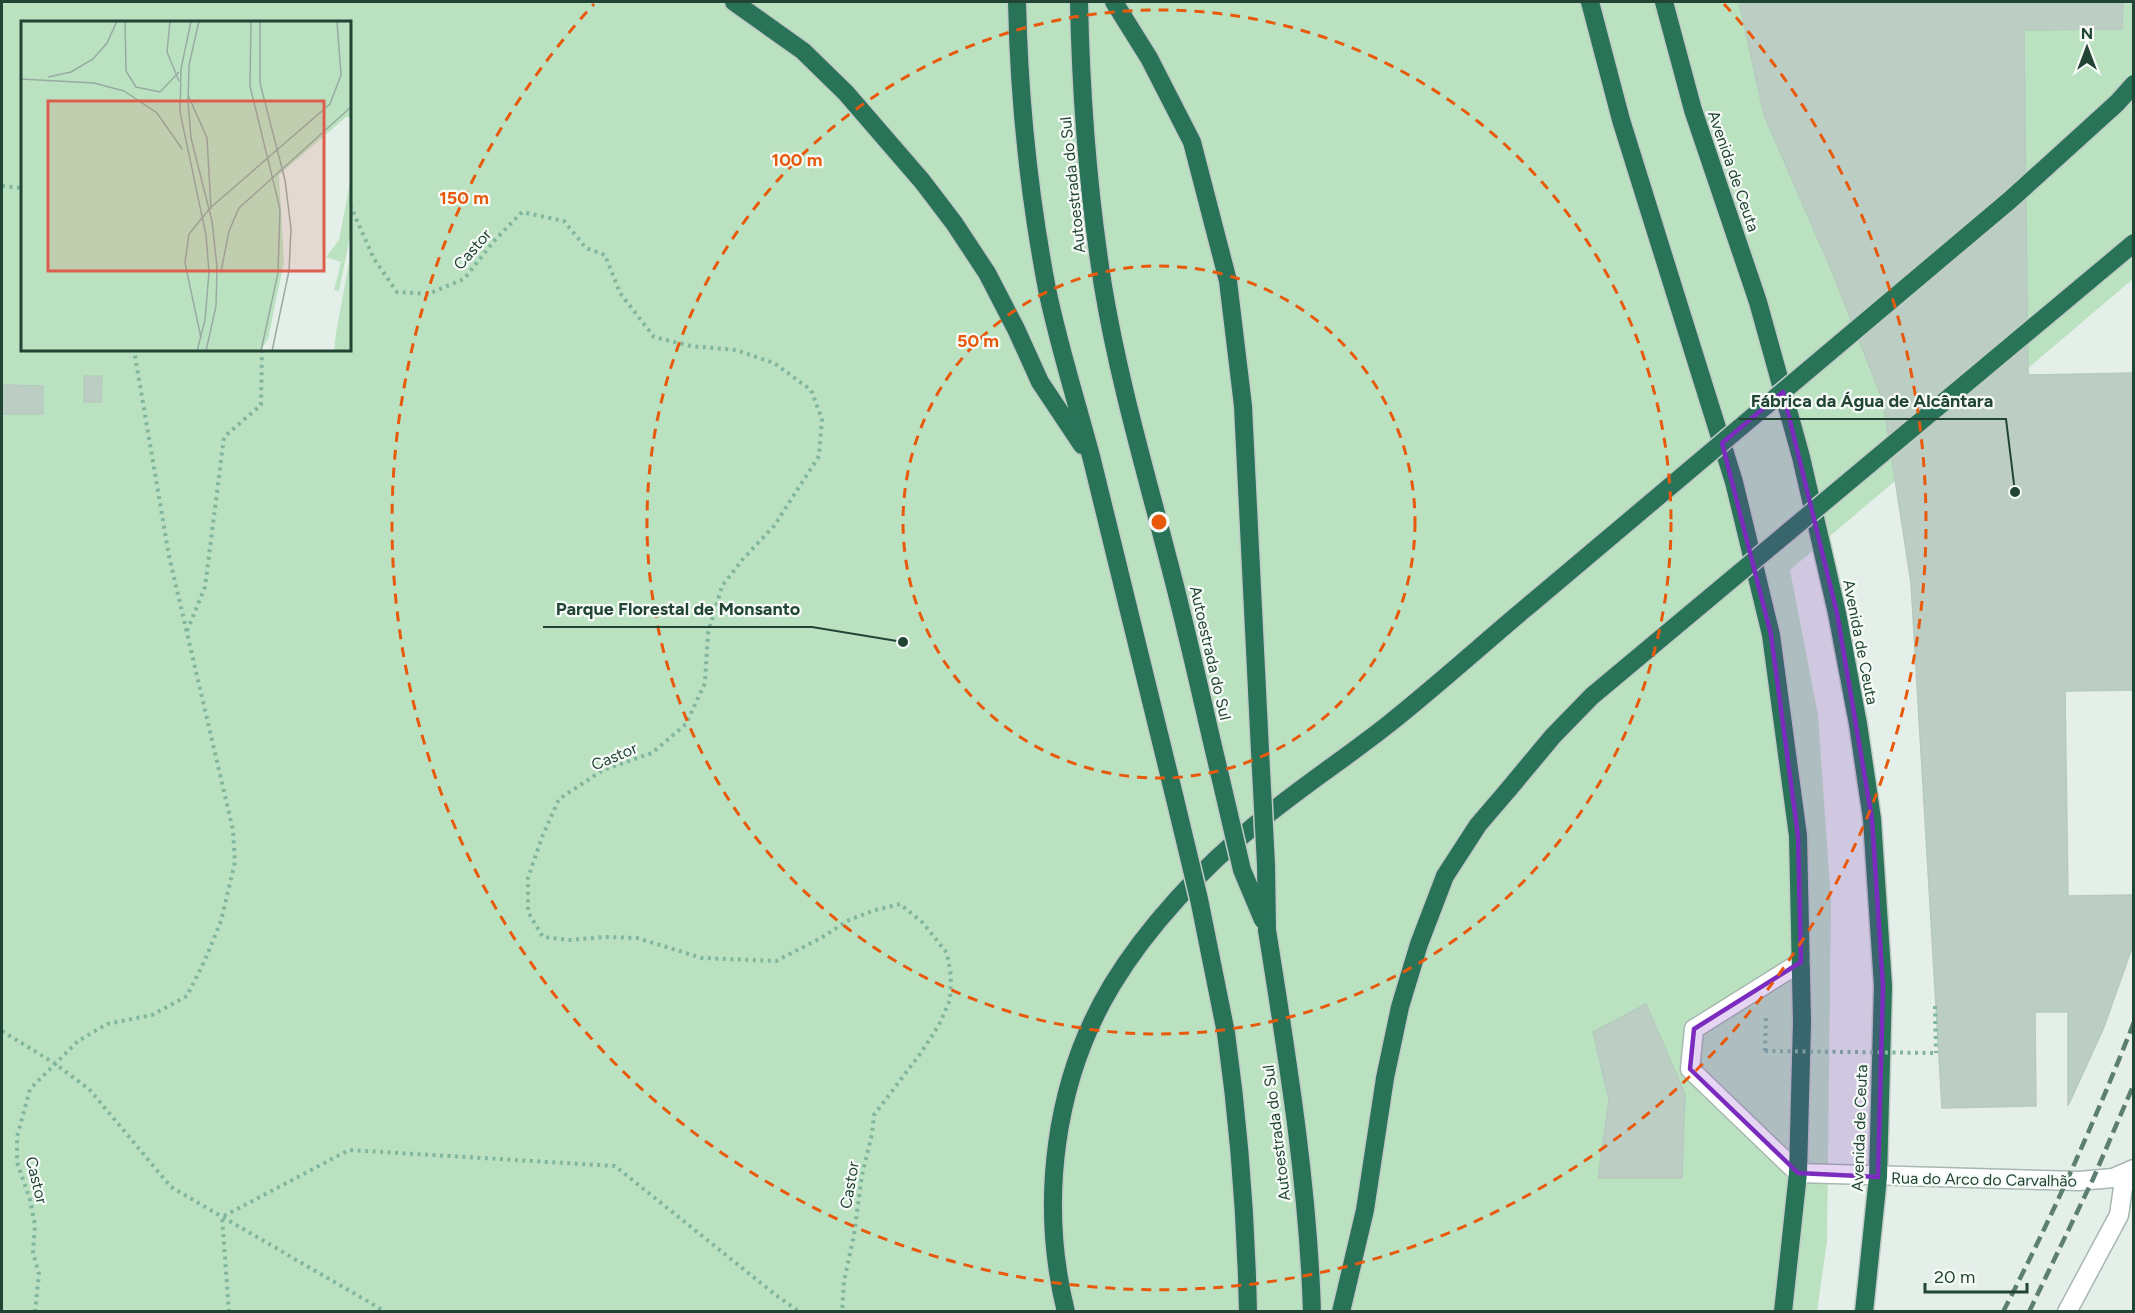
<svg xmlns="http://www.w3.org/2000/svg" width="2135" height="1313" font-family="Figtree,sans-serif">
<rect width="100%" height="100%" fill="#e5efe9"/>
<!-- green -->
<path fill="#bbe2c0" fill-rule="evenodd" d="M2,2H2133V279L1790,570L1818,715L1831,901L1827,1242L1817,1311H2ZM22,22H350V350H22Z"/>
<!-- building -->
<g fill="#bccec4" stroke="#b6cabf" stroke-width="1.5">
<polygon points="1739,2 2123,2 2122,29 2024,30 2028,375 2134,373 2134,690 2065,691 2068,896 2134,895 2134,942 2104,1027 2068,1106 2068,1012 2035,1012 2036,1106 1942,1108 1911,583 1883,401 1831,269 1764,115"/>
<polygon points="84,376 102,376 101,402 84,402"/>
<polygon points="2,385 43,386 43,414 2,414"/>
<polygon points="1646,1004 1685,1094 1682,1178 1598,1178 1609,1100 1593,1032"/>
</g>
<g fill="none" stroke-linecap="round" stroke-linejoin="round">
<!-- minor casing -->
<g stroke="#a6b8af" stroke-width="21">
<g id="minor">
<polyline points="1801,962 1694,1029 1690,1069 1798,1173 2079,1181 2113,1178 2134,1169"/>
<polyline points="2067,1312 2119,1215 2125,1174"/>
</g>
</g>
<!-- highway casing -->
<g stroke="#c1cbc6" stroke-width="21">
<g id="highway">
<polyline points="734,2 803,51 846,93 922,181 954,223 987,273 1016,329 1040,382 1082,445"/>
<path d="M1017,2C1019,97 1029,195 1047,289C1059,347 1077,403 1092,460C1120,573 1147,686 1175,799"/>
<path d="M1079,2C1081,97 1088,192 1103,286C1118,377 1144,466 1167,555C1187,630 1203,705 1221,780"/>
<polyline points="1114,2 1149,58 1192,142 1228,281 1243,406 1260,751"/>
<polyline points="1590,2 1621,120 1734,482 1771,635 1798,836 1802,1022 1798,1173 1783,1312"/>
<polyline points="1664,2 1693,110 1758,302 1801,457 1837,613 1858,724 1872,819 1883,986 1878,1177 1864,1312"/>
<path d="M1267,930C1287,1056 1308,1183 1312,1312"/>
<path d="M1226,1033C1239,1126 1246,1218 1248,1312"/>
<path d="M1066,1312C1039,1203 1054,1081 1112,985C1147,927 1203,867 1255,825C1298,789 1346,758 1390,723C1439,684 1485,642 1533,602"/>
<polyline points="1341,1312 1365,1210 1385,1078 1400,1007 1419,944 1445,876 1478,825 1508,790"/>
</g>
</g>
<!-- path -->
<g stroke="#81b69e" stroke-width="4" stroke-dasharray="3 4.5" stroke-linecap="butt">
<polyline points="2,186 22,188"/>
<polyline points="350,205 374,259 397,292 428,294 464,279 494,241 522,212 564,221 586,248 605,255 620,293 654,337 691,346 736,350 774,363 811,390 822,419 819,456 774,526 743,559 722,586 708,633 705,683 686,724 652,753 603,770 559,799 542,837 528,878 528,912 543,937 569,940 605,937 637,938 702,958 776,961 821,938 849,920 875,910 900,904 923,923 947,953 951,976 950,1000 939,1025 920,1054 874,1115 872,1134 862,1175 854,1235 844,1281 842,1312"/>
<polyline points="187,631 205,587 224,437 261,405 262,350"/>
<polyline points="1935,1006 1936,1053"/>
<polyline points="2,1031 54,1063 89,1089 171,1187 386,1312"/>
<polyline points="1765,1051 1766,1015"/>
<polyline points="35,1312 39,1274 33,1253 35,1225 30,1200 17,1162 17,1137 30,1089 78,1041 107,1024 152,1015 187,996 205,960 221,921 235,862 233,830 169,556 134,350"/>
<polyline points="229,1312 222,1217 349,1150 615,1166 777,1296 800,1312"/>
</g>
<!-- minor -->
<use href="#minor" stroke="#fff" stroke-width="18"/>
<!-- highway -->
<use href="#highway" stroke="#297459" stroke-width="18"/>
<!-- rail -->
<g stroke="#5c7f70" stroke-width="4.5" stroke-dasharray="12 6" stroke-linecap="butt">
<path d="M2003,1312C2052,1217 2095,1121 2134,1022"/>
<polyline points="2029,1312 2093,1179 2134,1084"/>
</g>
<!-- highway-bridge casing -->
<g stroke="#c1cbc6" stroke-width="21" stroke-linecap="butt">
<g id="highway-bridge">
<polyline points="1533,602 2010,200 2117,103 2134,84"/>
<polyline points="1260,751 1266,865 1267,930"/>
<polyline points="1221,780 1242,870 1263,920"/>
<polyline points="1508,790 1553,736 1592,696 2134,243"/>
<polyline points="1175,799 1199,899 1226,1033"/>
</g>
</g>
<!-- path-bridge -->
<polyline stroke="#81b69e" stroke-width="4" stroke-dasharray="3 4.5" stroke-linecap="butt" points="1765,1051 1936,1053"/>
<!-- highway-bridge -->
<use href="#highway-bridge" stroke="#297459" stroke-width="18"/>
</g>
<!-- marked area -->
<path fill="#7b2cbf" fill-opacity="0.2" stroke="#7b2cbf" stroke-width="4.5" stroke-linejoin="round" d="M1783,392L1837,613L1872,819L1883,986L1878,1177L1798,1173L1690,1069L1694,1029L1801,962L1798,836L1771,635L1722,443Z"/>
<!-- distance rings -->
<g fill="none" stroke="#e8590c" stroke-width="3" stroke-dasharray="10 8">
<circle cx="1159" cy="522" r="256"/>
<circle cx="1159" cy="522" r="512"/>
<path d="M1724 4A767 767 0 1 1 594 4"/>
</g>
<g text-anchor="middle" stroke-width="4.5" stroke-linejoin="round" paint-order="stroke">
<!-- street labels -->
<g font-size="16" fill="#214435" stroke="#f6fbf8">
<text transform="translate(1734 171) rotate(71)" y="6">Avenida de Ceuta</text>
<text transform="translate(1072 185) rotate(-96)" y="6">Autoestrada do Sul</text>
<text transform="translate(472 249) rotate(-49)" y="6">Castor</text>
<text transform="translate(1861 642) rotate(79)" y="6">Avenida de Ceuta</text>
<text transform="translate(1211 653) rotate(77)" y="6">Autoestrada do Sul</text>
<text transform="translate(614 756) rotate(-23)" y="6">Castor</text>
<text transform="translate(1859 1128) rotate(-88)" y="6">Avenida de Ceuta</text>
<text transform="translate(1276 1133) rotate(-97)" y="6">Autoestrada do Sul</text>
<text transform="translate(1984 1179) rotate(1)" y="6">Rua do Arco do Carvalhão</text>
<text transform="translate(37 1180) rotate(76)" y="6">Castor</text>
<text transform="translate(849 1185) rotate(-80)" y="6">Castor</text>
</g>
</g>
<!-- overview -->
<g transform="translate(21 21)">
<rect width="330" height="330" fill="#e5efe9"/>
<path d="M0,0H330V97L325,96L258,154L263,241L247,318L239,330H0ZM330,157V211L318,270L313,269L320,241L305,236L318,219ZM330,231V330H313L315,312Z" fill="#bbe2c0"/>
<path fill="none" stroke="#97aba1" stroke-width="1.5" d="M104,0L105,50L115,66L139,71L158,51M149,0L146,31L158,60M170,0L160,48L159,91L185,214L188,251L184,299L176,330M178,0L168,44L167,80L170,117L191,200L196,246L195,285L185,330M230,0L229,65L259,188L257,252L240,330M239,0V62L264,159L270,208L268,250L251,330M27,56L50,51L72,38L86,22L96,0M0,58L73,62L103,70L136,92L161,128M167,74L186,117L190,188M200,251L208,210L218,187L330,86M180,317L164,242L168,213L189,187L309,83L320,54L316,0"/>
<path fill="#de5e4e" fill-opacity="0.15" stroke="#de5e4e" stroke-width="3" d="M27,80H303V250H27Z"/>
<rect width="330" height="330" fill="none" stroke="#214435" stroke-width="3"/>
</g>
<circle cx="1159" cy="522" r="9" fill="#e8590c" stroke="#f6fbf8" stroke-width="3"/>
<g font-size="18" text-anchor="middle" font-weight="bold" fill="#e8590c" stroke="#f6fbf8" stroke-width="4.5" stroke-linejoin="round" paint-order="stroke">
<text x="797" y="166">100 m</text>
<text x="464" y="204">150 m</text>
<text x="978" y="347">50 m</text>
</g>
<!-- callouts -->
<path fill="none" stroke="#214435" stroke-width="2" d="M2015 492L2006 419H1739M903 642L812 627H543"/>
<g fill="#214435" stroke="#f6fbf8" stroke-width="2">
<circle cx="2015" cy="492" r="6"/>
<circle cx="903" cy="642" r="6"/>
</g>
<g font-size="18" text-anchor="middle" font-weight="bold" fill="#214435" stroke="#f6fbf8" stroke-width="4.5" stroke-linejoin="round" paint-order="stroke">
<text x="1872" y="407">Fábrica da Água de Alcântara</text>
<text x="678" y="615">Parque Florestal de Monsanto</text>
</g>
<!-- border -->
<rect width="2135" height="1313" fill="none" stroke="#214435" stroke-width="6"/>
<!-- north arrow -->
<g transform="translate(2087 48)" stroke="#f6fbf8" stroke-width="4.5" paint-order="stroke">
<path d="M0-4.5L10 22L0 15L-10 22Z" fill="#214435"/>
<text y="-9" font-size="16" font-weight="bold" text-anchor="middle" fill="#214435">N</text>
</g>
<!-- scale -->
<path d="M1925 1283v9h102v-9" fill="none" stroke="#214435" stroke-width="3"/>
<text x="1934" y="1283" font-size="18" fill="#214435" stroke="#f6fbf8" stroke-width="4.5" paint-order="stroke">20 m</text>
</svg>
